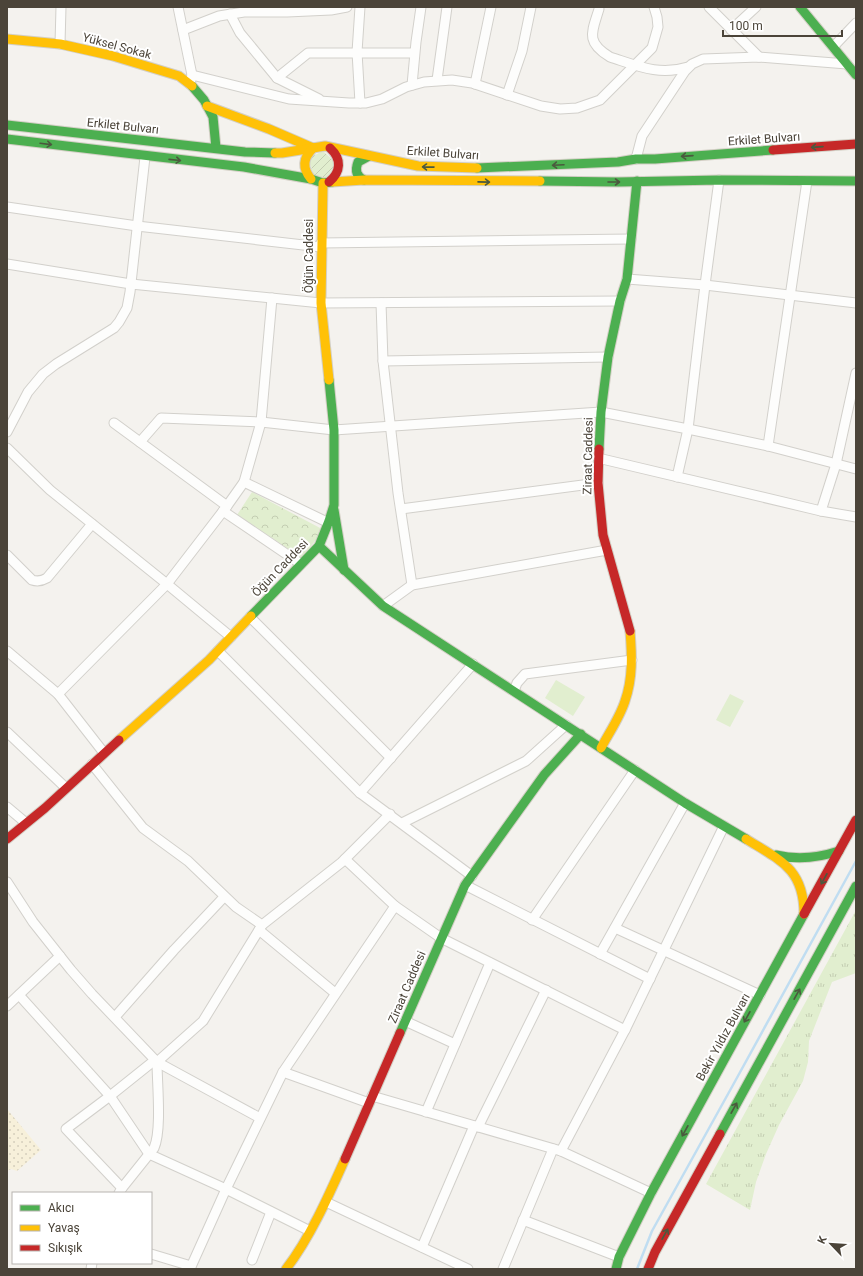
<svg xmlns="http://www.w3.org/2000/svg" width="863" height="1276" font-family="Roboto,sans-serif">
<defs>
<pattern id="grass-tufts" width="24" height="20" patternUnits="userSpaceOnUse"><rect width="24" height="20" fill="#e1eecf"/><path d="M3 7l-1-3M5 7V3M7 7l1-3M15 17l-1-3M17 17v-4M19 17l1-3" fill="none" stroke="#c3cdb2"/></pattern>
<pattern id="forest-crowns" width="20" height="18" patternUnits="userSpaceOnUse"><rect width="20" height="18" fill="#e1eecf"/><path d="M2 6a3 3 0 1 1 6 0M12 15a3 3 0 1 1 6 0" fill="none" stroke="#c3cdb2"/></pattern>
<pattern id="sand-dots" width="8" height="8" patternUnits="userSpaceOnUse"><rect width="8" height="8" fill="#f7f0da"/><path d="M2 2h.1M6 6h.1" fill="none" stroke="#d5cfbc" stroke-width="1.8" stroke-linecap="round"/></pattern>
<pattern id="garden-furrows" width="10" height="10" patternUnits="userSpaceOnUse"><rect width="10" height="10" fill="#e1eecf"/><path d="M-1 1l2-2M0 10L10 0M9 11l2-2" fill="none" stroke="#c3cdb2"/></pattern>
</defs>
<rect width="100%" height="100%" fill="#f4f2ee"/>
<!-- grass -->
<polygon fill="url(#grass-tufts)" points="856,910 856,973 832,982 809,1041 808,1062 803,1081 779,1125 766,1154 756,1182 750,1210 706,1184"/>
<!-- forest -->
<polygon fill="url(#forest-crowns)" points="252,492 322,529 318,537 302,558 237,515"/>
<!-- sand -->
<polygon fill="url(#sand-dots)" points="7,1109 41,1150 17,1171 11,1169 7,1171"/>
<!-- garden -->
<polygon fill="url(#garden-furrows)" points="323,151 336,163 327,178 314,176 309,161 311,157"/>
<!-- pitch -->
<g fill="#e1eecf">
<polygon points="556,680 585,697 573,716 545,698"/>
<polygon points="730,694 744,701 730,727 716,720"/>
</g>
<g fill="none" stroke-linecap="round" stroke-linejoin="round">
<!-- stream -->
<polyline stroke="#c0ddf1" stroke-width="2.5" points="637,1269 652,1231 733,1085 856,861"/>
<!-- street casing -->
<g stroke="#d2d0cb" stroke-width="11">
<g id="street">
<polyline points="178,7 192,75"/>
<polyline points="709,7 759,57"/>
<path d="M599,9C592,32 585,42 610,57C638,66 659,76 688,67"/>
<polyline points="230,14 240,33 277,78 319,99"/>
<polyline points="183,30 219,16 244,12 287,12 331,10 347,7"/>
<polyline points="731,30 756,7"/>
<polyline points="60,44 61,7"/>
<polyline points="833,47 856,23"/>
<polyline points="277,78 308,53 414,53"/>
<polyline points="437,80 447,7"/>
<polyline points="190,84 192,75 289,99 349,103 366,103 382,99 406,87 424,82 452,80 472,83 541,106 560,109 577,108 600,100 652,48 658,27 657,17 654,7"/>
<polyline points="475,84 491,7"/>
<polyline points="412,85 416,42 421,7"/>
<polyline points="507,95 522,51 531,7"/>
<polyline points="360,103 357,52 360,7"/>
<polyline points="636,159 642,136 685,71 692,64 703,59 759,57 847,64"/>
<polyline points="7,207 137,226 321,247"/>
<polyline points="321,243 631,239"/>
<polyline points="7,264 131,284 321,303 620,301"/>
<polyline points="627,279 705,285 856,303"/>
<polyline points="381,303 383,361 398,493 412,585"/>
<polyline points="383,361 608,357"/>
<polyline points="114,423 227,506"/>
<polyline points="7,432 28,392 43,374 56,364 114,328 119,322 127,308 130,292 145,157"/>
<polyline points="140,442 161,418 261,422 334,430 601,412 688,429 768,446 856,469"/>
<polyline points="768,446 807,181"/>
<polyline points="7,448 50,490 167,584 231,637"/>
<polyline points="598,458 821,511 856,517"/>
<polyline points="677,477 688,429 705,285 719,180"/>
<polyline points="244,482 329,523"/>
<polyline points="401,509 598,483"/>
<polyline points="223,511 301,564"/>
<polyline points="821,511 836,464 856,373"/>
<path d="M7,555L32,580C38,582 42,581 47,578L92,524"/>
<polyline points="383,606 412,585 607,550"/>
<polyline points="250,617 391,758"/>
<polyline points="7,651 58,694 104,753"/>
<polyline points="218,651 360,793 472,876"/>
<polyline points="514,691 517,683 525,674 632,660"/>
<polyline points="58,694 167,584 227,506 244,482 261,422 272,298"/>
<polyline points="7,732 66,788"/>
<polyline points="92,764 143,828 188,861 236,907 262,925 342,862 390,814"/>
<polyline points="360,793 473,664"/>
<polyline points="7,807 26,823"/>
<polyline points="402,823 526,761 566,725"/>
<polyline points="345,859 395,906 441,938 625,1030"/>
<polyline points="7,882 33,922 71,970 92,994 157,1062 260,1118"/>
<polyline points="465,885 650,979"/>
<polyline points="532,920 635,770"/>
<polyline points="615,928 760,995"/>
<polyline points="259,930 335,993"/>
<polyline points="600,954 685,803"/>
<polyline points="19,995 110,1096 149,1154 226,1189 310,1231"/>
<polyline points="7,1006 60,956"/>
<polyline points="115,1017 174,950 224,897"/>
<polyline points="405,1021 455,1044"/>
<polyline points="283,1072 369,1103"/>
<polyline points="372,1096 561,1151 651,1193"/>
<polyline points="426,1112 490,963"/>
<polyline points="478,1127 546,990"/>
<polyline points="561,1151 625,1030 724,826"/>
<polyline points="122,1188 66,1129 110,1096 155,1060"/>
<path d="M119,1193L122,1188L154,1148C162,1130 157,1083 157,1062L203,1021L262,925"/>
<polyline points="326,1202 468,1269"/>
<polyline points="523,1220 619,1257"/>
<polyline points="422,1247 474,1126"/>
<polyline points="151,1254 191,1266"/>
<polyline points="252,1260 271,1212"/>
<polyline points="91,1269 92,1263"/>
<polyline points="190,1269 226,1189 283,1072 395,906"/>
<polyline points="503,1269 553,1149"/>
</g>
</g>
<!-- fast casing -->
<g stroke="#d3cfc5" stroke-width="11">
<g id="fast">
<polyline points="800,7 856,75"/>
<polyline points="192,86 204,100 213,117 216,148"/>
<polyline points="7,125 245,152 275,153"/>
<polyline points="7,139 244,167 311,179 323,183 332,182"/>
<polyline points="477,168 618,162 636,159 655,159 773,150"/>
<path d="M364,180C356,176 355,170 358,162L369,156"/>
<polyline points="540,181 618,182 719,180 856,181"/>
<polyline points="599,449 601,412 608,357 620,301 627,279 637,181"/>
<polyline points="334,510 344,570"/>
<polyline points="319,546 383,606 685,803 746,839"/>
<polyline points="251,616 319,546 329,521 334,505 334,430 329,380"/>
<path d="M776,855C798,860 818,858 839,851"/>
<polyline points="400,1033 465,885 544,775 581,734"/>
<polyline points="720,1134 856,886"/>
<polyline points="616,1269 619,1257 651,1193 804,914"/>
</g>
</g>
<!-- slow casing -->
<g stroke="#d3cfc5" stroke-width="11">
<g id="slow">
<polyline points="7,39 60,44 113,56 179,76 192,86"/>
<polyline points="207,106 269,129 313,148"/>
<polyline points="275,153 282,153 325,146 418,166 477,168"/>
<path d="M311,179C302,168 303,158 313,148"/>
<polyline points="332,182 364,180 540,181"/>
<polyline points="323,183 321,303 329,380"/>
<polyline points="119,740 209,660 251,616"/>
<path d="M601,748C609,733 620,717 625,701C633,678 632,655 630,631"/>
<path d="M746,839C780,860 804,869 804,914"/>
<path d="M286,1269C310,1238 329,1195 345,1159"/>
</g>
</g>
<!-- jam casing -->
<g stroke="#d3cfc5" stroke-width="11">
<g id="jam">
<polyline points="773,150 856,144"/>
<path d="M329,182C341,172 342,159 330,148"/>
<polyline points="599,449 598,483 603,535 630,631"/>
<polyline points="7,839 45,808 119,740"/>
<polyline points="804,914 856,820"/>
<polyline points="345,1159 400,1033"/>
<polyline points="648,1269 655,1252 720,1134"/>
</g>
</g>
<!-- street -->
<use href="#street" stroke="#fdfdfc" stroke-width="9"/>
<!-- fast -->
<use href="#fast" stroke="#4caf50" stroke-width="9"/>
<!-- slow -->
<use href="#slow" stroke="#ffc107" stroke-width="9"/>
<!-- jam -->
<use href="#jam" stroke="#c62828" stroke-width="9"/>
</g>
<!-- one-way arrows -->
<defs><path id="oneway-shaft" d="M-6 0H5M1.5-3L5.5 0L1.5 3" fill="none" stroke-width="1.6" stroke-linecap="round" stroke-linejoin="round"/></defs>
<g stroke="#4b593e">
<use href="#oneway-shaft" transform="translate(46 144) rotate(7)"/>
<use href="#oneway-shaft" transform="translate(817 147) rotate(176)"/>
<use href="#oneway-shaft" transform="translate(687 156) rotate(176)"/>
<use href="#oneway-shaft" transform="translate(175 160) rotate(6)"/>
<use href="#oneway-shaft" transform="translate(558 165) rotate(177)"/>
<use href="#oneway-shaft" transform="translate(428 167) rotate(-179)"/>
<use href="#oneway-shaft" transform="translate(484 182) rotate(1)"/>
<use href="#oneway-shaft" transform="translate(614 182)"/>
<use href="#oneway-shaft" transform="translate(824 879) rotate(119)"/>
<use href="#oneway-shaft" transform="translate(797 994) rotate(-61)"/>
<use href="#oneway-shaft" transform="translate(747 1017) rotate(119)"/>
<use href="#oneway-shaft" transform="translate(734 1108) rotate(-61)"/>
<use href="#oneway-shaft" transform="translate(685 1131) rotate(119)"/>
<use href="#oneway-shaft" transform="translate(665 1234) rotate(-61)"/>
</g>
<g text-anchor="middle" stroke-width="4" stroke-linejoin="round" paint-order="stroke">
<!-- street labels -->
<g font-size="12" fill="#4b4439" stroke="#fff">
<text transform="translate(117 46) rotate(15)" y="4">Yüksel Sokak</text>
<text transform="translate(123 126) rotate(6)" y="4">Erkilet Bulvarı</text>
<text transform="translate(764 139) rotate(-4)" y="4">Erkilet Bulvarı</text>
<text transform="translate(443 153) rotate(4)" y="4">Erkilet Bulvarı</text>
<text transform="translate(309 256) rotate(-90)" y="4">Öğün Caddesi</text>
<text transform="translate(588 456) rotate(-89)" y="4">Ziraat Caddesi</text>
<text transform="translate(280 568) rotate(-46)" y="4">Öğün Caddesi</text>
<text transform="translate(407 987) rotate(-67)" y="4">Ziraat Caddesi</text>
<text transform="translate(723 1037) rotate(-61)" y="4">Bekir Yıldız Bulvarı</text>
</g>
</g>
<!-- border -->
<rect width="863" height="1276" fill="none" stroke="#4b4439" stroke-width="16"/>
<!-- legend -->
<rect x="12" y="1192" width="140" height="72" fill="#ffffff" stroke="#b7b4b0"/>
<rect x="20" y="1205" width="20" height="6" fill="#4caf50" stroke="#b7b4b0"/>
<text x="48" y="1212" font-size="12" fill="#4b4439">Akıcı</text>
<rect x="20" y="1225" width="20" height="6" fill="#ffc107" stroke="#b7b4b0"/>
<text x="48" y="1232" font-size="12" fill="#4b4439">Yavaş</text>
<rect x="20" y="1245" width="20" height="6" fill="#c62828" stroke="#b7b4b0"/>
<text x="48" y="1252" font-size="12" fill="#4b4439">Sıkışık</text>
<!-- north arrow -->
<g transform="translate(831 1244) rotate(295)" stroke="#ffffff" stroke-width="3" paint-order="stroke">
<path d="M0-3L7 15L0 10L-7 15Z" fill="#4b4439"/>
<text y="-6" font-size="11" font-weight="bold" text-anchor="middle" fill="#4b4439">K</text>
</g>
<!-- scale -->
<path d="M723 30v6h119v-6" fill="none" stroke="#4b4439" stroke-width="2"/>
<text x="729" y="30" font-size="12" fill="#4b4439" stroke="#ffffff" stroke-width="3" paint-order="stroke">100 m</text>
</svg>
